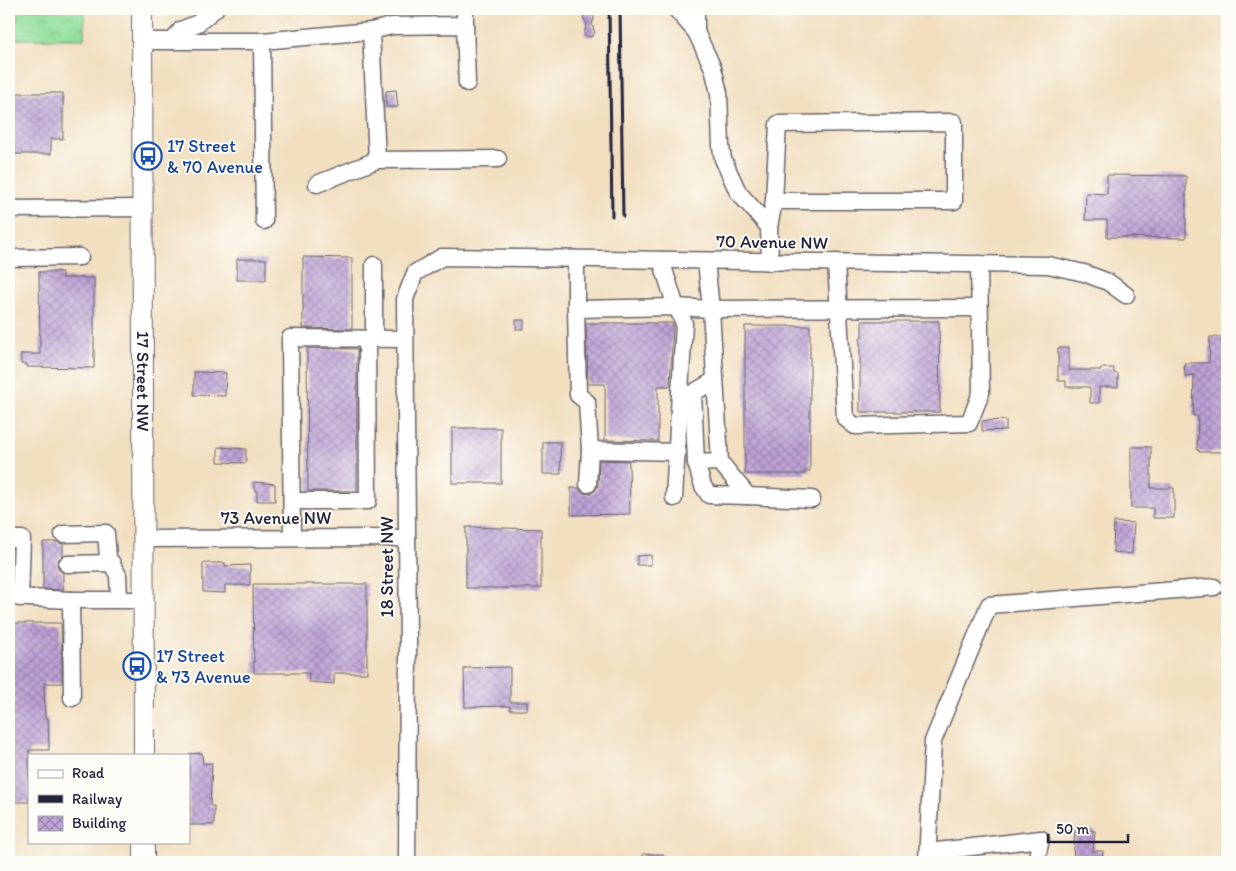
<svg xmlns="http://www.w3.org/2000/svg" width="1236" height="871" font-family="Itim,sans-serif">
<defs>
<pattern id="park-crowns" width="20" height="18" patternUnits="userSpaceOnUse" patternTransform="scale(1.25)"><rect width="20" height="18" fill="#91de9b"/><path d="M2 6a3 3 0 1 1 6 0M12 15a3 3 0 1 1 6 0" fill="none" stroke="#7dbe86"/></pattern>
<pattern id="building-cross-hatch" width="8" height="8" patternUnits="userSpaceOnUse" patternTransform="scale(1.25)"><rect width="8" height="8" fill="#bda2d5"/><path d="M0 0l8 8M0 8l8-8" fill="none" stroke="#9984ae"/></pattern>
</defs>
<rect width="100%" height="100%" fill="#fdfcf7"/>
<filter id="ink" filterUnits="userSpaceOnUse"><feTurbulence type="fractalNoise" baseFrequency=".02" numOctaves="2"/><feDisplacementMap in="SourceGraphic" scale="10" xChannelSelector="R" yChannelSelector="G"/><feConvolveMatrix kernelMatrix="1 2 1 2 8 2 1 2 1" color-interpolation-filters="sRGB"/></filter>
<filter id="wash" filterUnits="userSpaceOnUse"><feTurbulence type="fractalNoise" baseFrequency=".0096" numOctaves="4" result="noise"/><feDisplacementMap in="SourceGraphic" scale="20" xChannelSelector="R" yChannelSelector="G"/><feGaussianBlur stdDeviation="1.12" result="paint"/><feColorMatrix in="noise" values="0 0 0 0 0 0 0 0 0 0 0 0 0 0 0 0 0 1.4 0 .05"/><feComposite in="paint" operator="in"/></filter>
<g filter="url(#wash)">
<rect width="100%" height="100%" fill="#f1dfc0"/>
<!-- park -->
<polygon fill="url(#park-crowns)" stroke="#5a806b" points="9,9 85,9 84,39 9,39"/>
<!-- garden -->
<polygon fill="#91de9b" stroke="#5a806b" points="9,9 17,9 18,21 9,21"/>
<g id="blocks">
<!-- building -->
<g fill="url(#building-cross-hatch)">
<polygon points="587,13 591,13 594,18 592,25 595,33 591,37 586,36 584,33 587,24 583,17"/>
<polygon points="396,90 398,107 386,107 386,91"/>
<polygon points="11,93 63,93 63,139 51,139 51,154 11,154"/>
<polygon points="1107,175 1186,176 1186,238 1107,237 1107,220 1085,220 1086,193 1107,194"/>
<polygon points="303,257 352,258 352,329 303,328"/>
<rect x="237" y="259" width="29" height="21"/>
<polygon points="39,272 62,272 62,278 94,278 94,368 27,367 27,364 21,364 21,354 40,354"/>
<rect x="516" y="320" width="8" height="9"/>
<polygon points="862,321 939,321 940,412 860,412 860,337 862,337"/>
<polygon points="586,323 673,323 670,386 658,386 658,441 605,440 605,384 588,384"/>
<polygon points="745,326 810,326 810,471 805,471 805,474 745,474"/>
<polygon points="1210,337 1227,337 1227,452 1199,452 1199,450 1197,450 1198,416 1193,416 1194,375 1185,376 1184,363 1209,363"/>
<polygon points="307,348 357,349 357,491 308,491"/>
<polygon points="1058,348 1069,348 1069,370 1101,370 1101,368 1114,368 1114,373 1118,374 1118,387 1099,387 1099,403 1090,403 1090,387 1066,387 1066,381 1058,381"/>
<polygon points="194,372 226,373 225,396 194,395"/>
<polygon points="1006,420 1006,430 982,431 982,421"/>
<rect x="452" y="428" width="49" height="55"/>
<polygon points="543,442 560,442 561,474 543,474"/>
<polygon points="218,447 246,449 246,463 218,462"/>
<polygon points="1131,447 1151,447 1151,488 1174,488 1174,518 1153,518 1153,508 1131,508"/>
<polygon points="599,460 629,461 630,514 571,515 571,488 579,488 582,492 587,494 592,493 596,490 598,485"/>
<polygon points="254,482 275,484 275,501 257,501 257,490 254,490"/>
<polygon points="1114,522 1134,523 1132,554 1113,552"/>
<polygon points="466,527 541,529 541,588 466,588"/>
<polygon points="43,542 57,542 63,544 63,555 59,559 57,564 59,570 63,573 63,590 43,589"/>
<polygon points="651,555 651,565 637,565 637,556"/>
<polygon points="203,563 225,563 225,566 250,565 250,585 225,585 225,593 203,592"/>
<polygon points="253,584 367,584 367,673 334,673 334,684 309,682 309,673 254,673"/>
<polygon points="9,623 61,623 62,683 44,683 45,718 48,718 49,750 29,750 29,802 15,802 15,800 9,800"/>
<polygon points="510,667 510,702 527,702 527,710 510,710 510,706 465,707 464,668"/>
<polygon points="202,753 203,764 212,763 210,806 214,806 214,825 189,825 189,754"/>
<polygon points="1075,829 1095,831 1093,851 1103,851 1102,862 1073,862"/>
<rect x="643" y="854" width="20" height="8"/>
</g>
</g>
</g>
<g filter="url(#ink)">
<use href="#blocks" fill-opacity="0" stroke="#6a646a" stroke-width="1"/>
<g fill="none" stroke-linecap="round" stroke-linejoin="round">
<!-- minor casing -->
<g stroke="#6a646a" stroke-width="19">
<g id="minor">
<polyline points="676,9 696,32 713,68 719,93 721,147 723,159 738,192 769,227 770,262"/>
<polyline points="465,25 467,83"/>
<polyline points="371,31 377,160 498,159"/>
<polyline points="696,32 696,9"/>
<polyline points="142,41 262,41 371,31 392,26 465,25 465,9"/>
<polyline points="173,41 181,30 198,23 215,9"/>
<polyline points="262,41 264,221"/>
<polyline points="317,184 377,160"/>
<polyline points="9,209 142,208"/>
<polyline points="769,227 774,201 778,124 954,122 954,201 774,201"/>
<polyline points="9,258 80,257"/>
<polyline points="576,259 576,309 676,307 711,309 720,462 748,496 812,499"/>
<polyline points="661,260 674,301 684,323 674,498"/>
<polyline points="706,261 711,309 979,308"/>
<polyline points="836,262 845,418 855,426 969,423 981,393 979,264"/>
<polyline points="374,265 374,339"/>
<polyline points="576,309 578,395 587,402 590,450 678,452"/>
<polyline points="720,462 696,463 703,486 709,495 748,496"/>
<polyline points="696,463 693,393 715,380"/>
<polyline points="588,484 590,450"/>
<polyline points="292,501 368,501 367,339"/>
<polyline points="63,534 106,533 108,558 118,575 119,599"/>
<polyline points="292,538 290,338 405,339"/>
<polyline points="9,539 22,539 20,598"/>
<polyline points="145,539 407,538"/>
<polyline points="67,564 112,563"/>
<polyline points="9,597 71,600"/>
<polyline points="72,698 71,600 144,600"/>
<polyline points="928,852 1041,839 1036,862"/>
<polyline points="407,862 408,643 405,299 415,273 442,257 1048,265 1084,273 1108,282 1126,295"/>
<polyline points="927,862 933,741 989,605 1214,587"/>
</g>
</g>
<!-- major casing -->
<g stroke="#6a646a" stroke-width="22">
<g id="major">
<path id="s1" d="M142,9L144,755"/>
<polyline points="144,862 144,842"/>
</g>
</g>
<!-- minor -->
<use href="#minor" stroke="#fff" stroke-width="16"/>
<!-- major -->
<use href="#major" stroke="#fff" stroke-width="20"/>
<!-- rail -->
<g stroke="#22223b" stroke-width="3">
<polyline points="609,9 612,216"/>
<polyline points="620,9 623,216"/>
</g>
</g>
</g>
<!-- icons -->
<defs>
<g id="bus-ring" transform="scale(1.4375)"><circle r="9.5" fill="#fdfcf7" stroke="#1a4fb4" stroke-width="1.5"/><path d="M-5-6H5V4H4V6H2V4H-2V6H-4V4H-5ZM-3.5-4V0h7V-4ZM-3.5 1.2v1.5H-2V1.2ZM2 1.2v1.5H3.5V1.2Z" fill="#1a4fb4"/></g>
</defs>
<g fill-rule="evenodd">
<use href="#bus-ring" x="148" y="156"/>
<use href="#bus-ring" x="137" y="666"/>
</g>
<g text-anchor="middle" stroke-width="4" stroke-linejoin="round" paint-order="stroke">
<!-- transit labels -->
<g font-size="18" fill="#164399" stroke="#fdfcf7" text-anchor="start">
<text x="167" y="152">17 Street<tspan x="167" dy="21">&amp; 70 Avenue</tspan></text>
<text x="156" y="662">17 Street<tspan x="156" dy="21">&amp; 73 Avenue</tspan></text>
</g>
<!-- street labels -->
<g font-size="18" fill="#22223b" stroke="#fdfcf7">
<text transform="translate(772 242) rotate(1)" y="6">70 Avenue NW</text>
<text dy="6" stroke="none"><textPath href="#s1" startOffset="372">17 Street NW</textPath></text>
<text x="276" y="524">73 Avenue NW</text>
<text transform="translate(387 567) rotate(-90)" y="6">18 Street NW</text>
</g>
</g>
<!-- margin -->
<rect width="1236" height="871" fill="none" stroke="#fdfcf7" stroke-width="30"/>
<!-- legend -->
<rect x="28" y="754" width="162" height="90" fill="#fdfcf7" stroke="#a5a5ac"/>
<rect x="38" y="770" width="25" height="8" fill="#ffffff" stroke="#a5a5ac"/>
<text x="72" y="778" font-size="15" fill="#22223b">Road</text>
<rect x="38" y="795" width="25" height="8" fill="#22223b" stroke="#a5a5ac"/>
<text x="72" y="804" font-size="15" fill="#22223b">Railway</text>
<rect x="38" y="816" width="25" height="15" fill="url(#building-cross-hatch)" stroke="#a5a5ac"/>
<text x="72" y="828" font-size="15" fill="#22223b">Building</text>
<!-- scale -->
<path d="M1048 834v8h80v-8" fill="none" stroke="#22223b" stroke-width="2.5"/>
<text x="1056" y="834" font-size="15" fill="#22223b" stroke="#fdfcf7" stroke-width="4" paint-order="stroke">50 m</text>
</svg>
